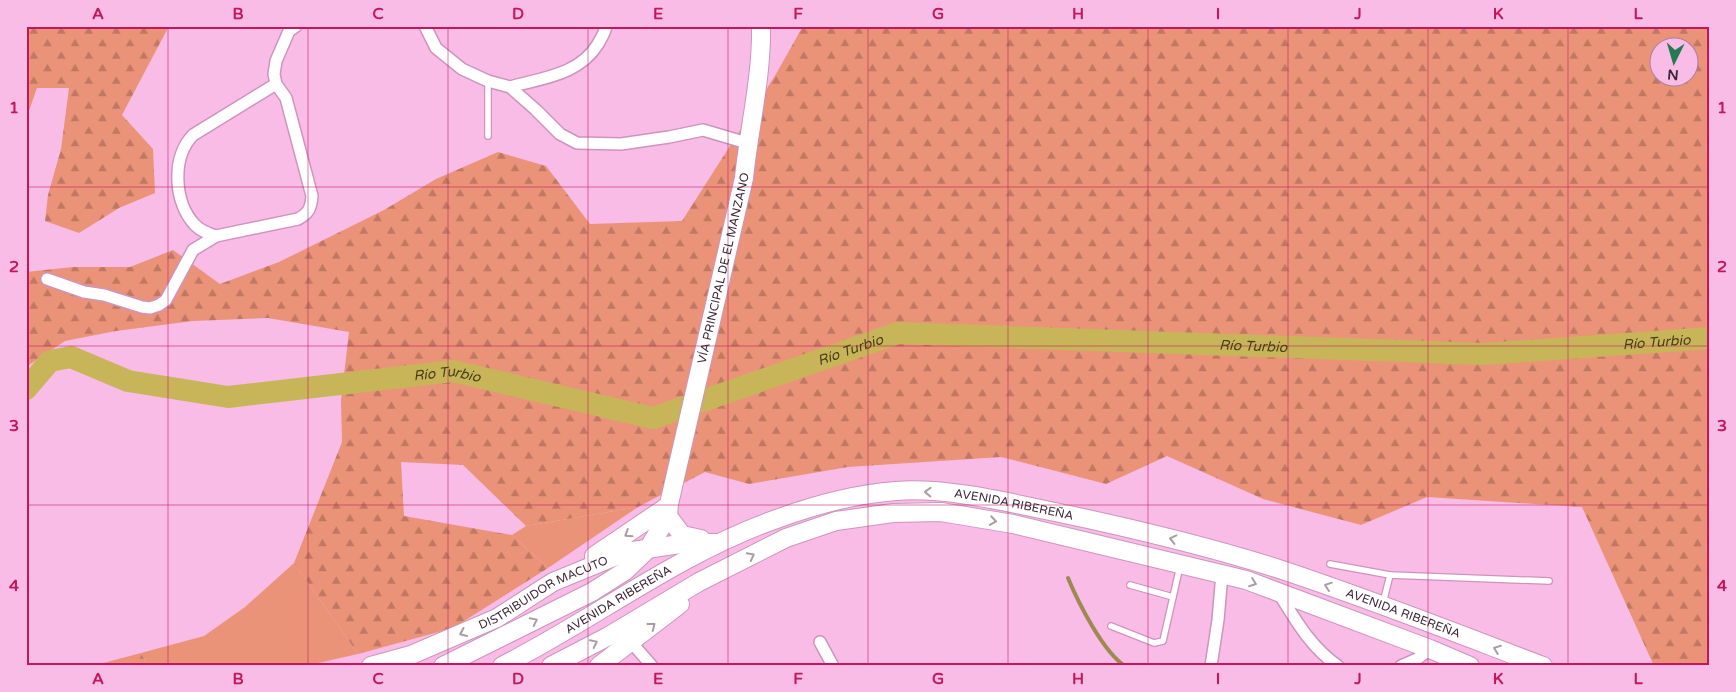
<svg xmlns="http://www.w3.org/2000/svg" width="1736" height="692" font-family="'Varela Round',sans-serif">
<defs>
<pattern id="forest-firs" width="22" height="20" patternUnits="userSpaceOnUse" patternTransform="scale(1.25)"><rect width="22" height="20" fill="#eb9378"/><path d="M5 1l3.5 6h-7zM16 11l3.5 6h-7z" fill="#c07863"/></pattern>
</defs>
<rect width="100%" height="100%" fill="#f8bce6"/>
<!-- grass -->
<g fill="#eb9378">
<polygon points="638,507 548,568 512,535 526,526"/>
<polygon points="294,563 358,654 305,666 148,666 141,653 204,636 245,607"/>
</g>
<!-- forest -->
<g fill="url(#forest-firs)" fill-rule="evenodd">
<polygon points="26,26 169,26 122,115 153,149 155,193 119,208 79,233 45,221 48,195 61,149 69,88 37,88 26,119"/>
<path d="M803,26H1710V666H1654L1582,507L1427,497L1361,525L1263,499L1167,456L1106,484L1001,457L848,467L749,484L705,472L638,507L526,526L463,465L401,462L404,516L512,535L548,568L453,628L358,654L294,563L342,442L341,400L349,332L268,318L193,321L116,331L65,341L26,367V272L73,267H130L173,250L220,284L279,262L384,210L436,179L498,152L546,166L590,224L682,221L776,74ZM1658,48H1688V78H1658Z"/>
<polygon points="141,653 148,666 92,666"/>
</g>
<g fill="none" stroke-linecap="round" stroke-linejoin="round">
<!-- stream -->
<path stroke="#9e8a50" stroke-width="4" d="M1068,578C1078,602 1103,652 1125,666"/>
<!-- river -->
<path stroke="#c8b55a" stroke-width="22" id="s1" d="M26,389L50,361L71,357L128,381L228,397L453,371L653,418L898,333L1484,354L1710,338"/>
<!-- lane casing -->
<g stroke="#ce94bd" stroke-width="8">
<g id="lane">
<polyline points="488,81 488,136"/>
<polyline points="1330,564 1390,575"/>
<polyline points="1130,585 1173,597"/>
<polyline points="1383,603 1390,575 1549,581"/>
<polyline points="1111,626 1154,643 1163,641 1180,566"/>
</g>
</g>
<!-- street casing -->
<g stroke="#ce94bd" stroke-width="14">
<g id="street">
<polyline points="425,26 436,48 462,69 488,81 510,87 536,110 560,134 577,143 621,144 669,137 703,130 747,143"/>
<path d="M276,84L193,135C171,158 174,203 195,225C201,231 209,234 216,236L298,219C309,213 311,208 312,196L286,98L276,84L274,74L276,61L289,31L296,26"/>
<path d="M510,87C542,78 579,75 598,44C601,38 605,33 606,26"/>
<polyline points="47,279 84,292 104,295 142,307 150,308 159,305 166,300 193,250 216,236"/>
<path d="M1278,592C1295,619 1311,648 1338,666"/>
<polyline points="631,642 652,666"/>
<polyline points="820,642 833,666"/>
<polyline points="1211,666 1218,620 1222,574"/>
<polyline points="1401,666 1417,659 1430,649"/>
</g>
</g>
<!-- primary casing -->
<g stroke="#ce94bd" stroke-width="20">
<g id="primary">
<polyline points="668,516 682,535 701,539"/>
<polyline points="594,556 668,506"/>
<path id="s2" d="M371,666L411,655L497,618L553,582L626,552L687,543H716"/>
<path id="s3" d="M443,666L592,592L625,571L648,549L668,516L669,504L744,178C749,128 762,77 761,26"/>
<path id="s4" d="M502,666C593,620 675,556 771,521C811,506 854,494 896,491C946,487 1006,502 1055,512C1131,528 1208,546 1282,570C1370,599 1456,633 1543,666"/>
<polyline points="551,666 607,637 699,582 786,538 836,521 893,513 941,512 1013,524 1246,580 1430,649 1470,666"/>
<polyline points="599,666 680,604"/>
</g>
</g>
<!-- lane -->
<use href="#lane" stroke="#fff" stroke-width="5.5"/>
<!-- street -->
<use href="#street" stroke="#fff" stroke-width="11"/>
<!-- primary -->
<use href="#primary" stroke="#fff" stroke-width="18"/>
</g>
<!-- one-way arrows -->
<defs><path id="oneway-chevron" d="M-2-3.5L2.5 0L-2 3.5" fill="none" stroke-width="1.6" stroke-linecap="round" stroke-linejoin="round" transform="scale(1.25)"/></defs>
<g stroke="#a89da5">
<use href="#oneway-chevron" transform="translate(928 492) rotate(-178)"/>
<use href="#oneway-chevron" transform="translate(993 521) rotate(9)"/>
<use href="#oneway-chevron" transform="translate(628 534) rotate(147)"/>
<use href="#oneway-chevron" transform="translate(1173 539) rotate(-167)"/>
<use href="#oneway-chevron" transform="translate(751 556) rotate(-27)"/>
<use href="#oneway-chevron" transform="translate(1253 583) rotate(20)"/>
<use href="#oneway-chevron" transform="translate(1328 586) rotate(-161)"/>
<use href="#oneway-chevron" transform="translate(534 621) rotate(-26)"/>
<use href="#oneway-chevron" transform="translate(652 626) rotate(-38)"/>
<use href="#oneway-chevron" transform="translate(463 633) rotate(156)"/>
<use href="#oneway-chevron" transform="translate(594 643) rotate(-26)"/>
<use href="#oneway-chevron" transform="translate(1497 649) rotate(-159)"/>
</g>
<!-- grid -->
<path fill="none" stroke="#c2185b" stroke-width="1" stroke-opacity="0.55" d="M168,26V666M308,26V666M448,26V666M588,26V666M728,26V666M868,26V666M1008,26V666M1148,26V666M1288,26V666M1428,26V666M1568,26V666M26,187H1710M26,346H1710M26,505H1710"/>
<g text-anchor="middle" stroke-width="5" stroke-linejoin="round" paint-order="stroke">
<!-- street labels -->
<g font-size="12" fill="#3d2637" stroke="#f8bce6">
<text dy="4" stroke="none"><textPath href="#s3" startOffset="530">VÍA PRINCIPAL DE EL MANZANO</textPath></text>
<text dy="4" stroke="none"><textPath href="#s4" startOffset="554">AVENIDA RIBEREÑA</textPath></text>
<text dy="4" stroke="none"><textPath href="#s2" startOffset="188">DISTRIBUIDOR MACUTO</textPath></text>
<text dy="4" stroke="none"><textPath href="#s4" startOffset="134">AVENIDA RIBEREÑA</textPath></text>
<text dy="4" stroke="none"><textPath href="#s4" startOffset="959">AVENIDA RIBEREÑA</textPath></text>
</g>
<!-- water labels -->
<g font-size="14" font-style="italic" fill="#463e17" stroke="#f8bce6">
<text dy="5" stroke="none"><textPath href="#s1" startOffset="1672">Río Turbio</textPath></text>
<text dy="5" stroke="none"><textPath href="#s1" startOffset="1268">Río Turbio</textPath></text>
<text dy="5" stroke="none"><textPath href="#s1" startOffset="862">Río Turbio</textPath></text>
<text dy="5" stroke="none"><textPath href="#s1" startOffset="442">Río Turbio</textPath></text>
</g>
</g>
<!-- border -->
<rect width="1736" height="692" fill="none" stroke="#f8bce6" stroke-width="55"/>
<!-- north arrow -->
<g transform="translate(1674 62) rotate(185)"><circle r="24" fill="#f8bce6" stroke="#ad80a0"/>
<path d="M0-4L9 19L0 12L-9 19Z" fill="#217b50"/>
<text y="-8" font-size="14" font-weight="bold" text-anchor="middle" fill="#3d2637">N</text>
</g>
<rect x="28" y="28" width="1680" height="636" fill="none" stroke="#c2185b" stroke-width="2"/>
<g font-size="16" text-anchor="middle" font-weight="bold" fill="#c2185b">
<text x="98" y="19">A</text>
<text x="238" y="19">B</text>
<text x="378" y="19">C</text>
<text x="518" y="19">D</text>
<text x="658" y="19">E</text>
<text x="798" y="19">F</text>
<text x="938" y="19">G</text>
<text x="1078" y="19">H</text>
<text x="1218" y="19">I</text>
<text x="1358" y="19">J</text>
<text x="1498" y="19">K</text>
<text x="1638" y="19">L</text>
<text x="14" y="113">1</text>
<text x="1722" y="113">1</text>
<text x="14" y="272">2</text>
<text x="1722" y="272">2</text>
<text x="14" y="431">3</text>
<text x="1722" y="431">3</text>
<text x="14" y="591">4</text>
<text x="1722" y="591">4</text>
<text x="98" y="684">A</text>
<text x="238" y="684">B</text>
<text x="378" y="684">C</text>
<text x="518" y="684">D</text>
<text x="658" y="684">E</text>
<text x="798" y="684">F</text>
<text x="938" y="684">G</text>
<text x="1078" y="684">H</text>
<text x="1218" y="684">I</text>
<text x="1358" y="684">J</text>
<text x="1498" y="684">K</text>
<text x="1638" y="684">L</text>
</g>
</svg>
